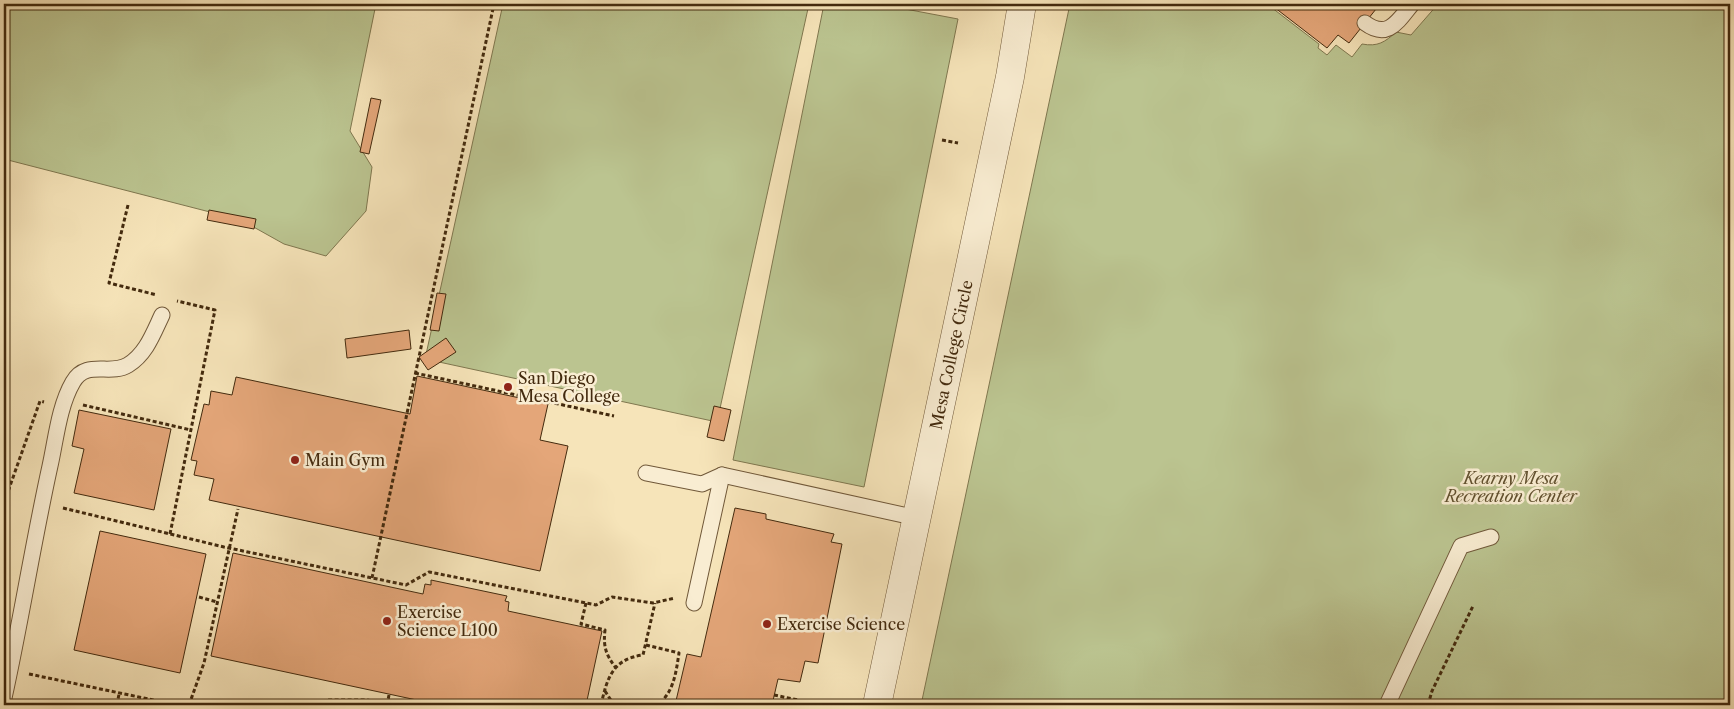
<svg xmlns="http://www.w3.org/2000/svg" width="1734" height="709" font-family="'Libre Caslon Text',serif">
<rect width="100%" height="100%" fill="#f6e4b9"/>
<filter id="stains"><feTurbulence type="fractalNoise" baseFrequency=".004" numOctaves="4"/><feColorMatrix values="0 0 0 0 .2 0 0 0 0 .09 0 0 0 0 .02 0 0 0 .5 -.17"/></filter>
<radialGradient id="worn" r=".72"><stop offset=".6" stop-color="#630" stop-opacity="0"/><stop offset="1" stop-color="#630" stop-opacity=".3"/></radialGradient>
<!-- green -->
<g fill="#bbc490" stroke="#7f774f">
<polygon points="4,4 376,4 350,131 372,167 366,211 326,256 284,244 241,220 4,159"/>
<polygon points="503,4 809,4 717,422 425,359"/>
<polygon points="824,4 879,4 958,19 864,487 733,460"/>
<path d="M1070,4H1267L1319,44L1318,48L1327,55L1336,45L1352,57L1362,44C1378,47 1385,42 1396,32L1411,35L1438,4H1730V705H921Z"/>
</g>
<!-- building -->
<g fill="#e4a679" stroke="#432a0e">
<polygon points="1270,4 1380,4 1349,43 1338,35 1327,48"/>
<polygon points="371,98 381,100 369,154 360,152"/>
<polygon points="209,210 256,219 254,229 207,220"/>
<polygon points="437,293 446,294 439,331 430,330"/>
<polygon points="409,330 411,349 347,358 345,339"/>
<polygon points="446,338 456,352 428,370 419,357"/>
<polygon points="417,376 548,404 540,440 568,446 540,571 209,500 214,479 194,475 197,461 191,460 204,404 209,405 211,391 232,395 236,377 410,414"/>
<polygon points="714,406 731,410 724,441 707,437"/>
<polygon points="79,410 171,429 154,510 74,493 84,449 72,446"/>
<polygon points="735,508 766,514 766,519 834,534 831,542 842,544 818,663 805,661 800,682 778,679 772,705 675,705 687,654 701,657"/>
<polygon points="100,531 206,554 180,673 74,650"/>
<polygon points="233,553 423,594 425,584 431,585 431,580 507,596 505,601 509,602 508,611 602,631 586,705 440,705 211,656"/>
<polygon points="48,700 72,705 47,705"/>
</g>
<g fill="none" stroke-linecap="round" stroke-linejoin="round">
<!-- service casing -->
<g stroke="#705839" stroke-width="17">
<g id="service">
<path d="M1365,23C1388,40 1398,21 1412,4"/>
<polyline points="646,473 702,484 722,475 917,518"/>
<polyline points="694,603 722,475"/>
<path d="M4,698C21,621 33,543 50,466C56,439 59,406 73,382C86,359 110,376 128,365C146,354 153,334 162,315"/>
<polyline points="1387,705 1461,546 1491,537"/>
</g>
</g>
<!-- tertiary casing -->
<g stroke="#705839" stroke-width="29">
<g id="tertiary">
<path id="s1" d="M877,705L1010,77L1022,4"/>
</g>
</g>
<!-- path -->
<g stroke="#432a0e" stroke-width="3" stroke-dasharray="4 2.5" stroke-linecap="butt">
<polyline points="942,140 958,143"/>
<polyline points="128,205 109,283 157,295"/>
<polyline points="415,373 614,416"/>
<polyline points="83,405 191,430"/>
<polyline points="4,503 40,401 44,402"/>
<polyline points="63,508 224,547 406,585 429,572 596,605 612,597 653,603 675,598"/>
<polyline points="170,534 215,310 177,301"/>
<polyline points="372,578 494,4"/>
<polyline points="199,597 217,602"/>
<path d="M586,603L581,624L605,630C603,647 606,655 616,668"/>
<path d="M646,645L679,653C676,672 674,693 657,705"/>
<polyline points="29,674 177,705"/>
<polyline points="605,691 614,705"/>
<polyline points="774,695 812,703 834,702"/>
<polyline points="117,705 119,694"/>
<polyline points="189,705 204,663 238,509"/>
<polyline points="325,705 327,700 367,700 394,705"/>
<polyline points="387,705 389,695"/>
<path d="M601,705C607,679 612,659 643,655L655,603"/>
<polyline points="1428,705 1432,691 1473,606"/>
</g>
<!-- service -->
<use href="#service" stroke="#f9edd2" stroke-width="15"/>
<!-- tertiary -->
<use href="#tertiary" stroke="#f9edd2" stroke-width="28"/>
</g>
<!-- markers -->
<g fill="#8f2418" stroke="#f9edd2" stroke-width="2">
<circle cx="508" cy="387" r="5"/>
<circle cx="295" cy="460" r="5"/>
<circle cx="387" cy="621" r="5"/>
<circle cx="767" cy="624" r="5"/>
</g>
<g text-anchor="middle" stroke-width="5" stroke-linejoin="round" paint-order="stroke">
<!-- street labels -->
<g font-size="16" fill="#432a0e" stroke="#f9edd2">
<text dy="6" stroke="none"><textPath href="#s1" startOffset="358">Mesa College Circle</textPath></text>
</g>
<!-- poi labels -->
<g font-size="16" fill="#432a0e" stroke="#f9edd2" text-anchor="start">
<text x="518" y="384">San Diego<tspan x="518" dy="18">Mesa College</tspan></text>
<text x="305" y="466">Main Gym</text>
<text x="397" y="618">Exercise<tspan x="397" dy="18">Science L100</tspan></text>
<text x="777" y="630">Exercise Science</text>
</g>
<!-- park labels -->
<g font-size="16" font-style="italic" fill="#61502e" stroke="#f9edd2">
<text x="1511" y="484">Kearny Mesa<tspan x="1511" dy="18">Recreation Center</tspan></text>
</g>
</g>
<!-- margin -->
<rect width="1734" height="709" fill="none" stroke="#f6e4b9" stroke-width="20"/>
<rect x="5" y="5" width="1724" height="699" fill="none" stroke="#432a0e" stroke-width="2.5"/>
<rect x="10" y="10" width="1714" height="689" fill="none" stroke="#432a0e"/>
<rect width="100%" height="100%" filter="url(#stains)"/>
<rect width="100%" height="100%" fill="url(#worn)"/>
</svg>
